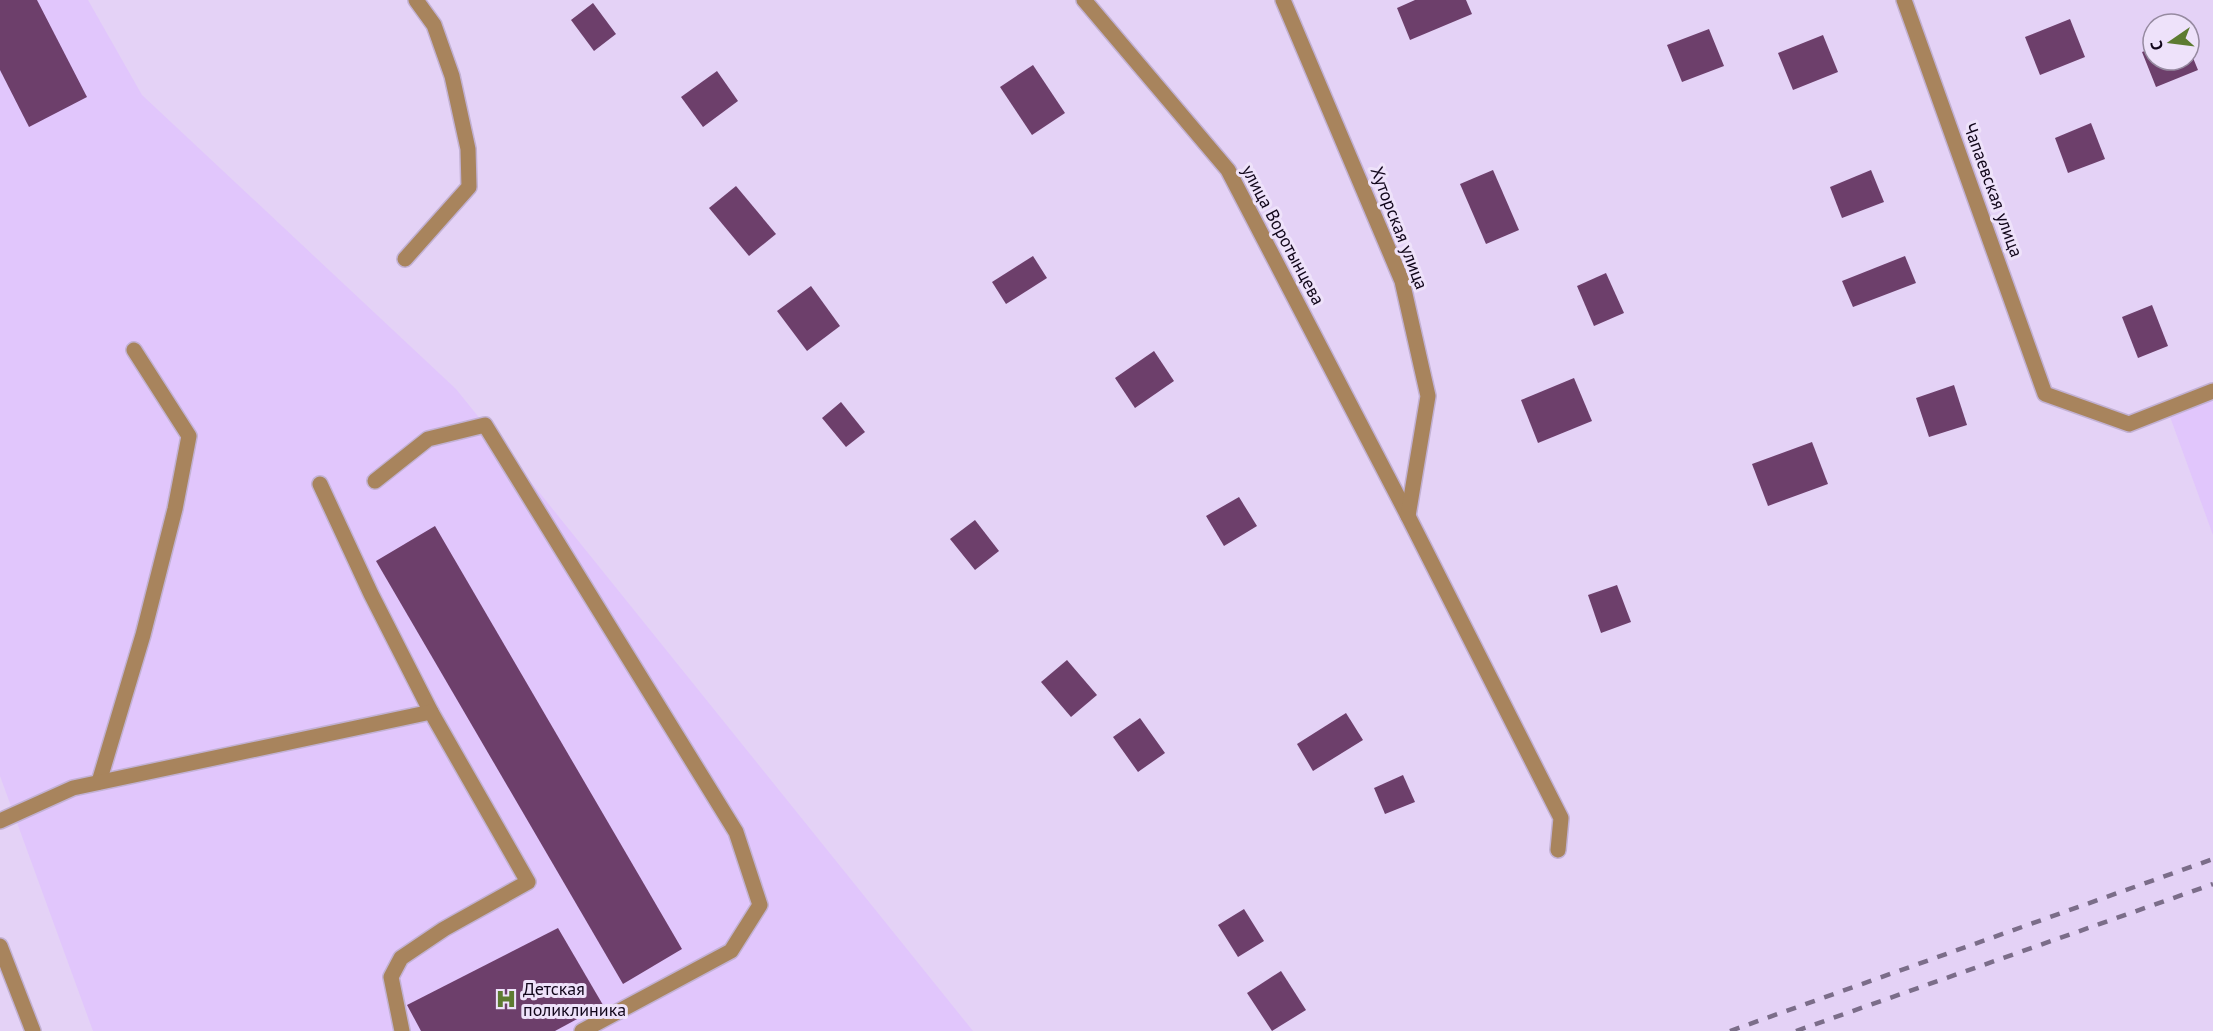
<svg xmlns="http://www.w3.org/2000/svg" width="2213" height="1031" font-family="'PT Sans',sans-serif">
<rect width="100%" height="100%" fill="#e4d2f6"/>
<!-- built -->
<g fill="#e1c6fc">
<polygon points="0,0 88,0 142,95 456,389 973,1031 93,1031 0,776"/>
<polygon points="2213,398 2213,535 2169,414"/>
</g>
<!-- building -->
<g fill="#6d3f6b">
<polygon points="0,0 37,0 87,97 29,127 0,70"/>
<polygon points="1415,0 1466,0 1472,14 1410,40 1397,8"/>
<polygon points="593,3 616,34 594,51 571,20"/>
<polygon points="2070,19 2085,57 2040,75 2025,37"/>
<polygon points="1709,29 1724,66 1682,82 1667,45"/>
<polygon points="1823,35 1838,72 1793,90 1778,53"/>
<polygon points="2153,48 2153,60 2189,60 2189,48 2198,70 2156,87 2142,52"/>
<polygon points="1033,65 1065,113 1032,135 1000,87"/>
<polygon points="717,71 738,101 703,127 681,97"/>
<polygon points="2091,123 2105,159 2068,173 2055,138"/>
<polygon points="1493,170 1519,230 1486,244 1460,184"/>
<polygon points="1871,170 1884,202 1842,218 1830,187"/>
<polygon points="736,186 776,234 749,256 709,208"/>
<polygon points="1033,256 1047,278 1006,304 992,282"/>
<polygon points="1905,256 1916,283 1853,307 1842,281"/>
<polygon points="1606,273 1624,313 1594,326 1577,286"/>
<polygon points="811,286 840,326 807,351 777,311"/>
<polygon points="2152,305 2168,346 2138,358 2122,317"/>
<polygon points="1154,351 1174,381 1135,408 1115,378"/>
<polygon points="1574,378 1592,421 1538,443 1521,400"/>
<polygon points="1954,385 1967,425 1929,437 1916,398"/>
<polygon points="841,402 865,432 846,447 822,418"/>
<polygon points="1812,442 1828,484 1768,506 1752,464"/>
<polygon points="1239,497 1257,526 1224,546 1206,516"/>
<polygon points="975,520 999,551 975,570 950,539"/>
<polygon points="435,526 682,949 623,984 376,561"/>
<polygon points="1617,585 1631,622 1601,633 1588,595"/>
<polygon points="1067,660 1097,695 1071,717 1041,682"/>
<polygon points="1346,713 1363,740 1313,771 1297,744"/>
<polygon points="1140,718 1165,753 1138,772 1113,737"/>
<polygon points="1403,775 1415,802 1385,814 1374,788"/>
<polygon points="1244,909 1264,941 1238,957 1218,925"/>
<polygon points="558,928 603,1005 555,1031 421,1031 407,1005"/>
<polygon points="1281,971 1306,1010 1272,1031 1247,993"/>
</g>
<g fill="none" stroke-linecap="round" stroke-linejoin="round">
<!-- service casing -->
<g stroke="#c2b1d3" stroke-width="18">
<g id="service">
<polyline points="375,481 428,439 485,425 736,832 760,905 731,951 582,1031"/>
<polyline points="320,484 371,594 431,712"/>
<polyline points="99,782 143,635 175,509 189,436 134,350"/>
<polyline points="0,821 73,788 431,712 528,882 444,929 401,958 391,977 402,1031"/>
</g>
</g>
<!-- minor casing -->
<g stroke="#c2b1d3" stroke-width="18">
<g id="minor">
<polyline points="1084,0 1228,170 1408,516 1561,818 1558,850"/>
<polyline points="1283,0 1402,281 1428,396 1408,516"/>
<polyline points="1904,0 2045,394 2129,424 2213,391"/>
<polyline points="405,259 469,187 468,149 452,76 434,25 416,0"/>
<polyline points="0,946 33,1031"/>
</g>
</g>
<!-- service -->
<use href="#service" stroke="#a8845d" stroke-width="15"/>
<!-- minor -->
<use href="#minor" stroke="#a8845d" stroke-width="15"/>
<!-- rail -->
<g stroke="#7b6d89" stroke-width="4.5" stroke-dasharray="10 10" stroke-linecap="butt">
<polyline points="1730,1031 2213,859"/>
<polyline points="1796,1031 2213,884"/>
</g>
</g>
<!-- icons -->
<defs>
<g id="hospital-bare" transform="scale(1.62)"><path d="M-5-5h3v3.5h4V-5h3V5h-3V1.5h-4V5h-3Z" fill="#5d7b31" stroke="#eee2fa" stroke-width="2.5" paint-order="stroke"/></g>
</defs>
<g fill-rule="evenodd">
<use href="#hospital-bare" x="506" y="999"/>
</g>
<g text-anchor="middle" stroke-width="6" stroke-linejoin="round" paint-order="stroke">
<!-- street labels -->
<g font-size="18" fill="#11061a" stroke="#eee2fa">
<text transform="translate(1993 190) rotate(70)" y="6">Чапаевская улица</text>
<text transform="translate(1399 228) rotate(69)" y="6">Хуторская улица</text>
<text transform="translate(1283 235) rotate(62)" y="6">улица Воротынцева</text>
</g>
<!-- poi labels -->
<g font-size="18" fill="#11061a" stroke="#eee2fa" text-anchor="start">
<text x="523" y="995">Детская<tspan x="523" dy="21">поликлиника</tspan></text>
</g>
</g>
<!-- north arrow -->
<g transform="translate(2171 42) rotate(256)"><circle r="28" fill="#eee2fa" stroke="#968aa0" stroke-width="1.5"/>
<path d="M0-4.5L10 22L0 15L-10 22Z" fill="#5d7b31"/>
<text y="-9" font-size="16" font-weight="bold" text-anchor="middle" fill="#11061a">С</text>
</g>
</svg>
